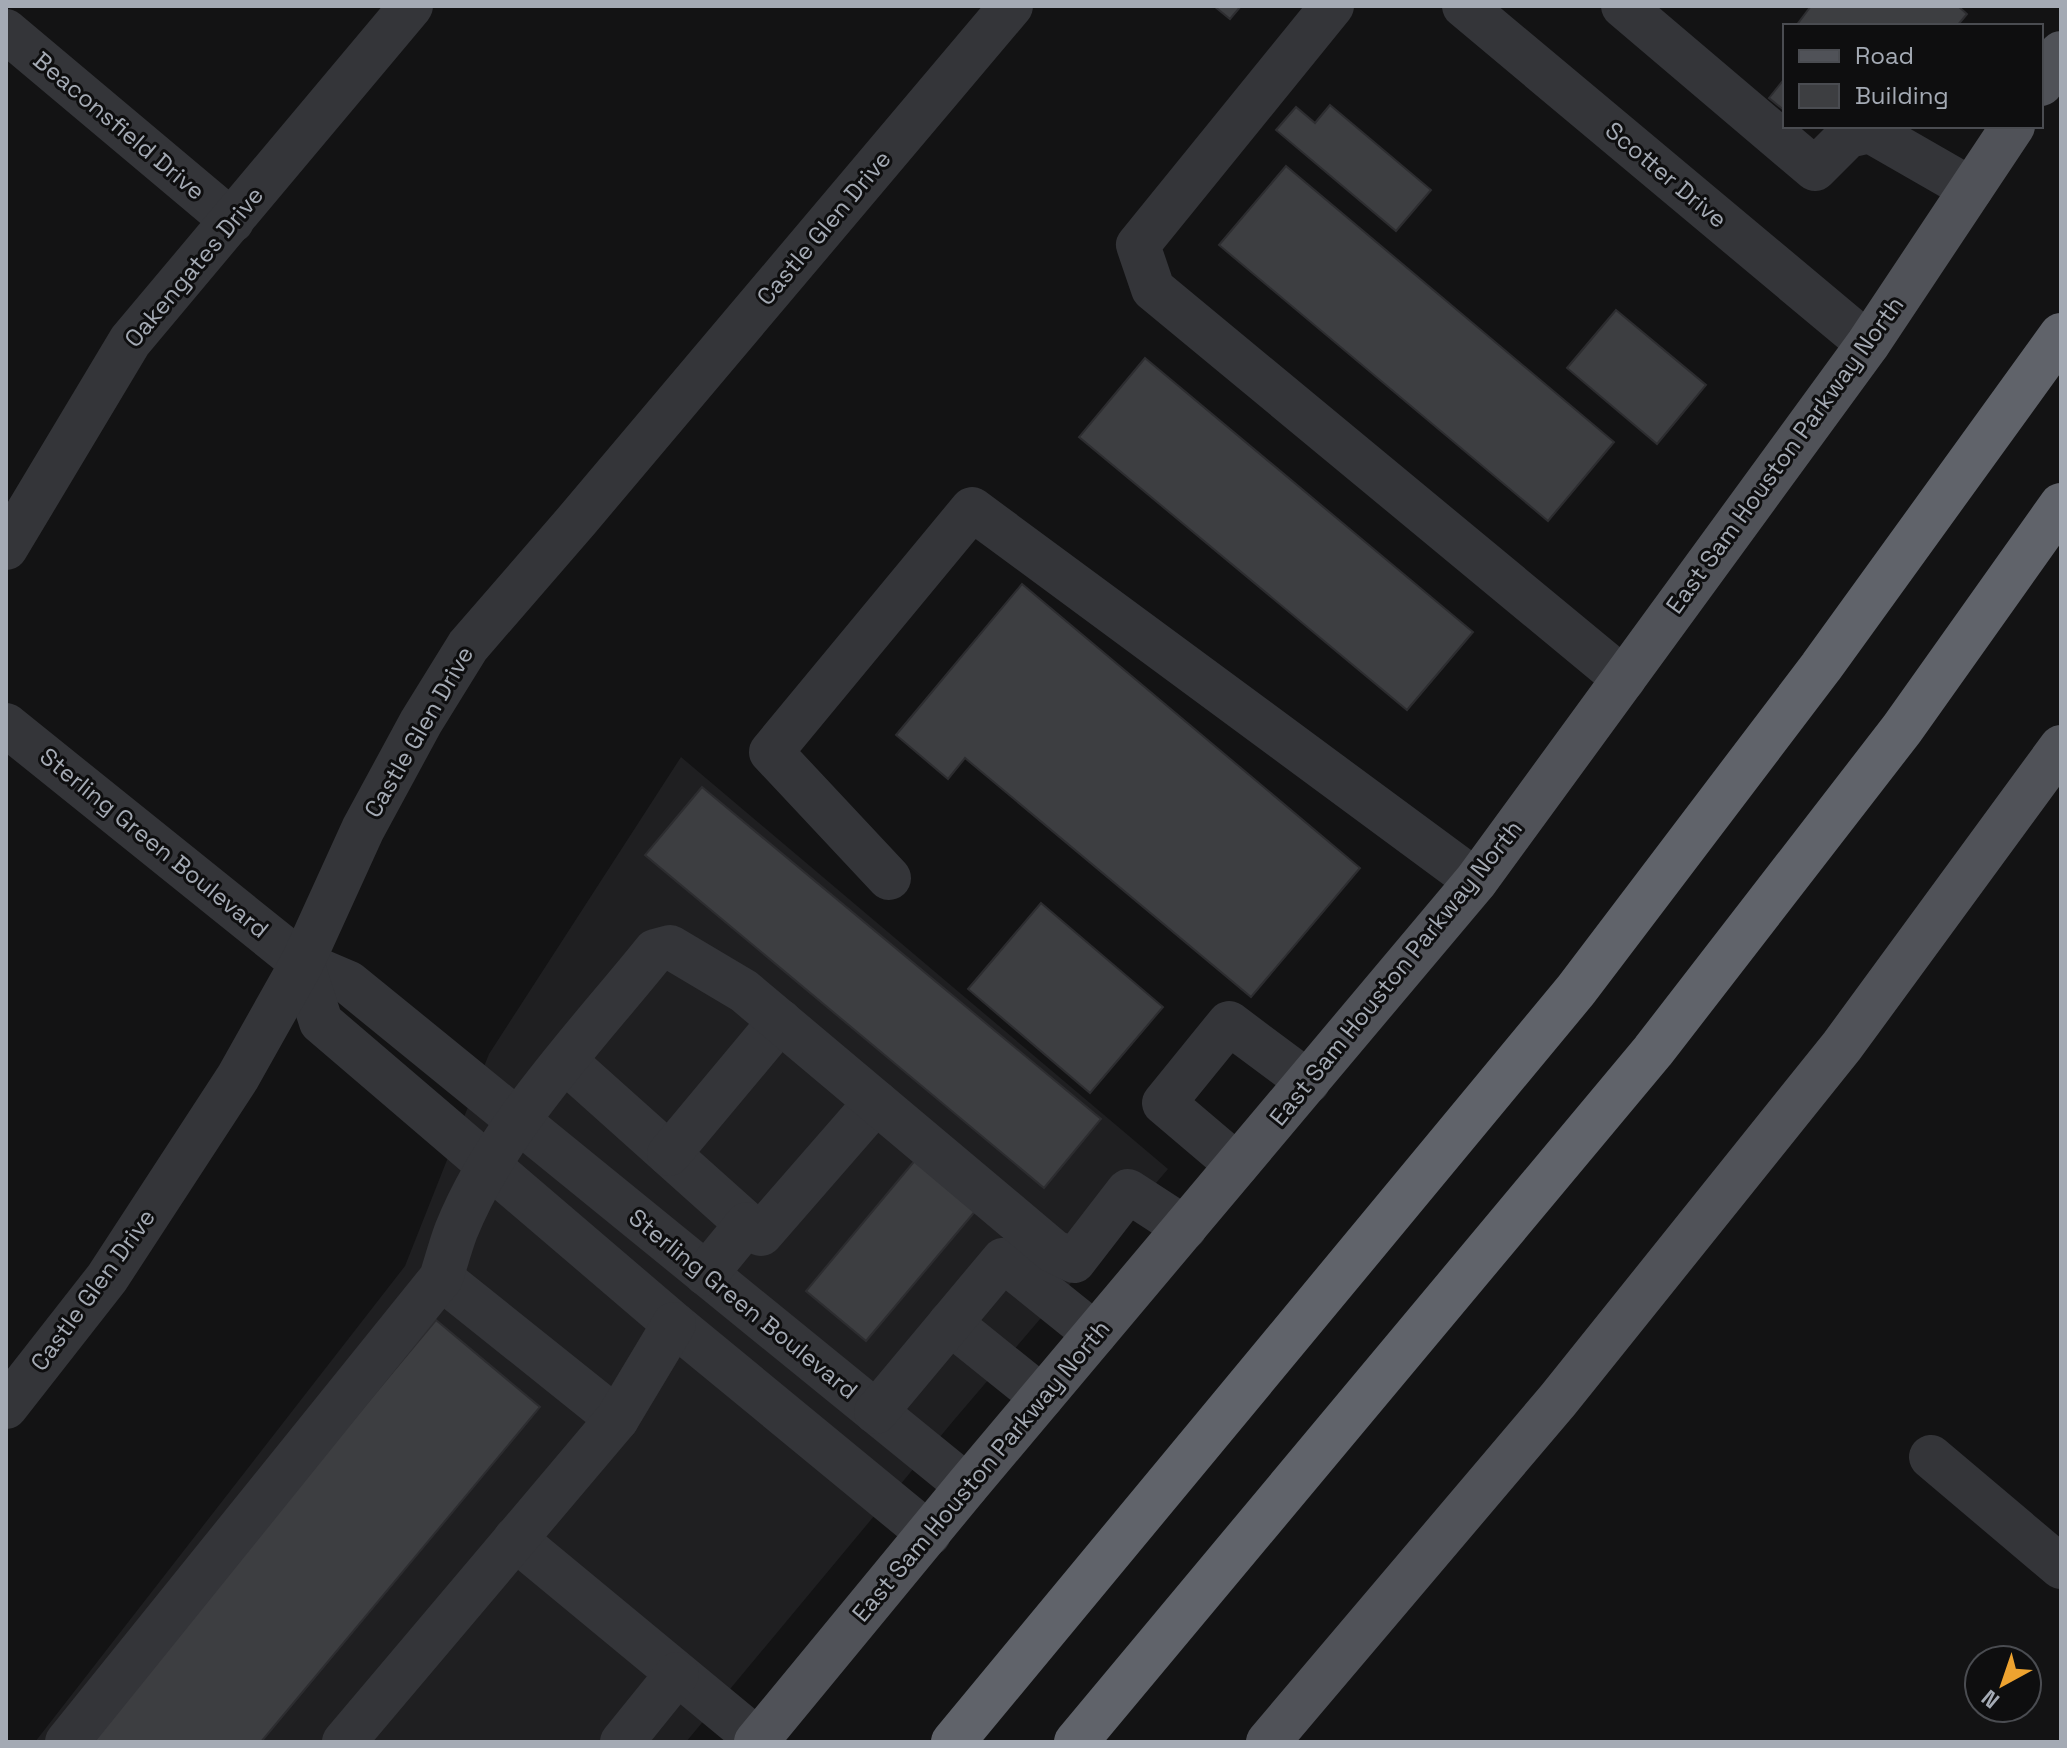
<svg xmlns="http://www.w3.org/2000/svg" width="2067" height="1748" font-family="'Space Grotesk',sans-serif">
<rect width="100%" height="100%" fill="#131314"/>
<!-- built -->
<polygon fill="#1f1f21" points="681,757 1168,1169 954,1420 686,1742 35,1742 405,1266 489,1054"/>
<!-- building -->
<g fill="#3d3e41" stroke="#2d2d30" stroke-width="2">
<polygon points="1214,6 1241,6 1230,19"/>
<polygon points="1811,6 1958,6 1967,14 1957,26 1796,26"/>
<polygon points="1785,78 1785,111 1769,98"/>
<polygon points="1330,105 1431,190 1396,231 1276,130 1296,107 1315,123"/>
<polygon points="1286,166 1614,442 1548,521 1219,245"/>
<polygon points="1616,310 1706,385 1657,444 1567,368"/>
<polygon points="1145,358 1473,632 1407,710 1079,437"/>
<polygon points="1022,584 1360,868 1251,997 965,758 948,779 896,735"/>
<polygon points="702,787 1101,1119 1044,1188 645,855"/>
<polygon points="1041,903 1163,1007 1090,1093 968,989"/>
<polygon points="917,1158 977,1209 866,1341 806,1291"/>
<polygon points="436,1320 540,1407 261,1742 84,1742"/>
</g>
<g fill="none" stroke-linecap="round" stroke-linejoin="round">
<!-- minor -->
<g stroke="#343539" stroke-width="44">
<polyline points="1332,6 1138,245 1153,289 1624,679"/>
<polyline points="1464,6 1868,344"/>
<polyline points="1623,6 1815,169 1848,136 1870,131 1971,189"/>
<polyline points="6,31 232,221"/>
<polyline points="6,548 130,341 411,6"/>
<polyline points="6,725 302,963 349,983 967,1486"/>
<polyline points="889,878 771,752 972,509 1476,881"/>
<polyline points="302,963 321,1022 674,1324 929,1534"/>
<polyline points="566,1062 747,1224"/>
<polyline points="669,1154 780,1021"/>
<polyline points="1237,1165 1164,1103 1229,1023 1308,1082"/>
<polyline points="706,1274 747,1224 761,1234 876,1102"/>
<polyline points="441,1278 617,1419"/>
<polyline points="950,1323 1042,1397"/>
<polyline points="6,1407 107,1278 238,1077 302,963 363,829 421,722 468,646 578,519 1011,6"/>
<polyline points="876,1412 1003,1260 1095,1334"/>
<polyline points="1931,1457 2061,1567"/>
<polyline points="515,1539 758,1740"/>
<path d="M67,1742L441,1278C446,1263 450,1247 456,1231C498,1127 585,1038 655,951L670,947L744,991L1053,1251L1074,1261L1128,1191L1185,1228"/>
<polyline points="344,1742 617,1419 674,1324"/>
<polyline points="622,1742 677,1674"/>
</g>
<!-- major -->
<g stroke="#505258" stroke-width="44">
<polyline points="2041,84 2061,53"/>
<polyline points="756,1742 967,1486 1476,881 1868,344 2013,126"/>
<polyline points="1268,1742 1558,1400 1842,1046 2061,747"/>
</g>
<!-- highway -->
<g stroke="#60636a" stroke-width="44">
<polyline points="953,1742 1576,990 1821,667 2061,335"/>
<polyline points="1076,1742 1653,1051 1902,729 2061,505"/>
</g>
</g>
<g text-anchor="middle" stroke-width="6" stroke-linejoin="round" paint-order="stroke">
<!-- street labels -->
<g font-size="24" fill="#a4aab4" stroke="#0e0e0f">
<text transform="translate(119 126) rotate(40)" y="8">Beaconsfield Drive</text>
<text transform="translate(1666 175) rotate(40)" y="8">Scotter Drive</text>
<text transform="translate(824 228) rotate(-50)" y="8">Castle Glen Drive</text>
<text transform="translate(194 267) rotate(-50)" y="8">Oakengates Drive</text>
<text transform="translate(1785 455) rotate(-54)" y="8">East Sam Houston Parkway North</text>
<text transform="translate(419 732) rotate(-60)" y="8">Castle Glen Drive</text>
<text transform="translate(154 843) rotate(39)" y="8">Sterling Green Boulevard</text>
<text transform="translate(1396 973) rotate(-51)" y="8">East Sam Houston Parkway North</text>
<text transform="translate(93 1290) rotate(-54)" y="8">Castle Glen Drive</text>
<text transform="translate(743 1304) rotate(39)" y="8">Sterling Green Boulevard</text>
<text transform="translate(981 1471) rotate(-50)" y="8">East Sam Houston Parkway North</text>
</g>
</g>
<!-- border -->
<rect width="2067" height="1748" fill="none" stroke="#a4aab4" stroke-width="16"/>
<!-- legend -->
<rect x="1783" y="24" width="260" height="104" fill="#0e0e0f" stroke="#4a4c51" stroke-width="2"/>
<rect x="1799" y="50" width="40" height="12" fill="#505258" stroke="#4a4c51" stroke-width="2"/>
<text x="1855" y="64" font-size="24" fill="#a4aab4">Road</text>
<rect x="1799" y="84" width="40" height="24" fill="#3d3e41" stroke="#4a4c51" stroke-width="2"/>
<text x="1855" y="104" font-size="24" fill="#a4aab4">Building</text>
<!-- north arrow -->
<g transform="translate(2003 1684) rotate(220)"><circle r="38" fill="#0e0e0f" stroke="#4a4c51" stroke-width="2"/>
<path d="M0-6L14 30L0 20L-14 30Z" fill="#eea330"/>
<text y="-12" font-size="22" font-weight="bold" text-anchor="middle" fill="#a4aab4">N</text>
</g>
</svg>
